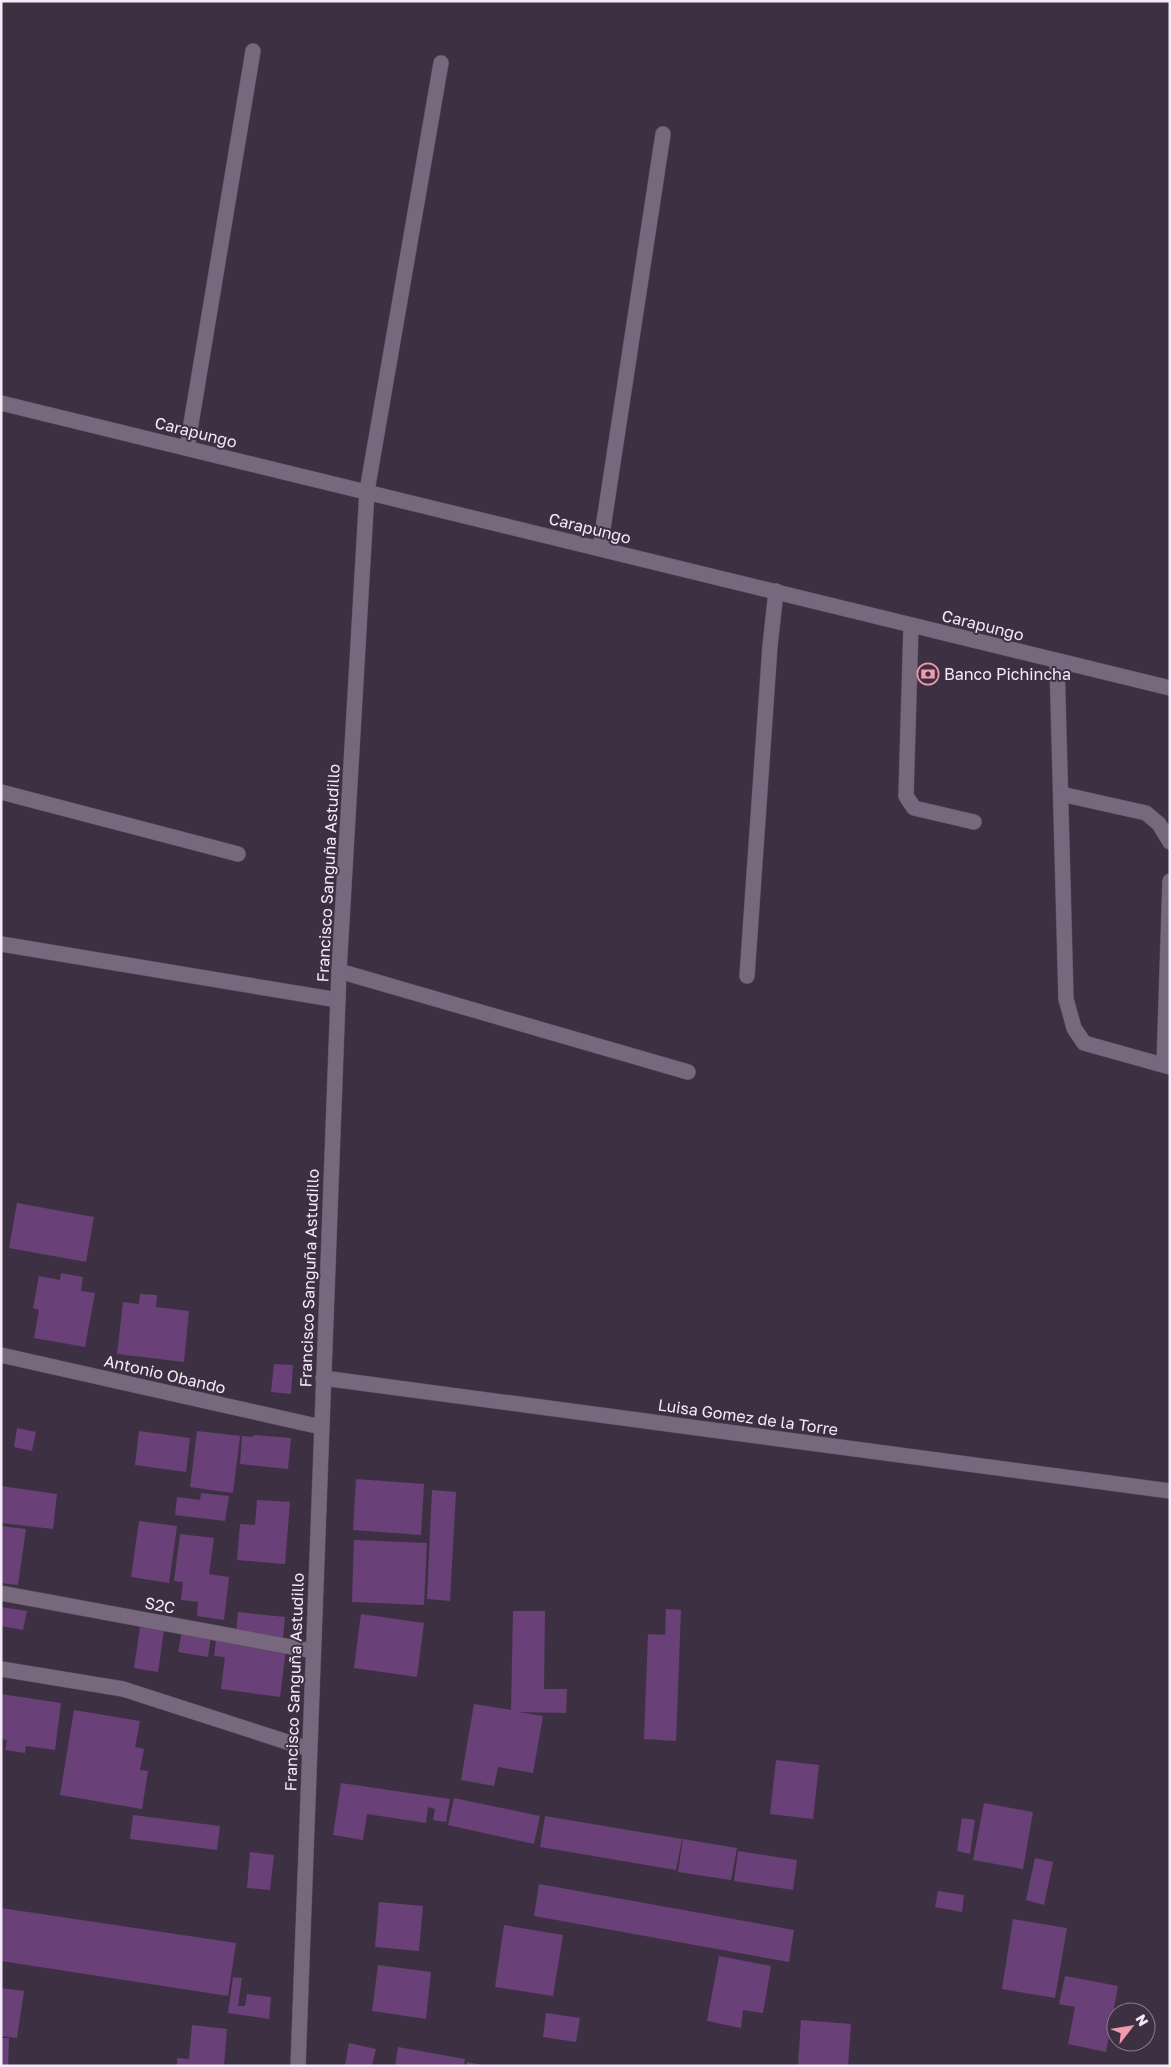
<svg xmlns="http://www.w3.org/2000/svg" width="1171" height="2067" font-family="'Golos Text',sans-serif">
<rect width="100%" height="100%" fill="#3e3043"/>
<!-- building -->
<g fill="#694077">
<polygon points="17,1203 94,1217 86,1262 9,1248"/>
<polygon points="61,1273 83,1277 81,1291 95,1293 85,1347 34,1338 39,1310 33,1308 39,1276 60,1280"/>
<polygon points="140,1294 157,1295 156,1307 189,1311 184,1362 117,1354 123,1302 139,1304"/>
<polygon points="274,1364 293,1365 291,1394 271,1392"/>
<polygon points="17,1428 36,1432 32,1451 14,1447"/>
<polygon points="139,1431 190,1438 186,1472 135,1465"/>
<polygon points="197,1431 240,1436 233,1493 190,1487"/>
<polygon points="253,1435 291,1438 288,1469 240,1464 242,1436 253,1437"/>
<polygon points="356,1479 424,1484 421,1535 353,1530"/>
<polygon points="1,1486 57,1494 53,1529 1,1523"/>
<polygon points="432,1490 456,1492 450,1601 427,1599"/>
<polygon points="201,1493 229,1496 225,1521 175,1515 177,1497 200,1500"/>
<polygon points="257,1500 290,1502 285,1564 237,1560 240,1524 255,1525"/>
<polygon points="139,1521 177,1526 169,1583 131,1577"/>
<polygon points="1,1526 26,1529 18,1585 1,1583"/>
<polygon points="180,1534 214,1538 209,1574 229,1577 224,1620 197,1616 198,1602 181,1600 183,1582 174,1581"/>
<polygon points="354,1540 427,1543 424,1605 352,1602"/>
<polygon points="1,1607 27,1611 23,1630 1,1626"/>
<polygon points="666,1609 681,1610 676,1741 644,1739 648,1634 665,1635"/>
<polygon points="513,1611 545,1611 544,1689 567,1689 566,1713 518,1712 543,1716 533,1773 498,1767 494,1786 461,1780 474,1704 511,1710"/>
<polygon points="238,1612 285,1617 283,1638 236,1634"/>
<polygon points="361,1614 424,1623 417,1677 354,1668"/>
<polygon points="140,1627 164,1630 158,1672 134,1668"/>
<polygon points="182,1631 211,1636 208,1657 178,1652"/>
<polygon points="216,1640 286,1649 280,1697 221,1689 225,1657 214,1656"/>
<polygon points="1,1694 61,1703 55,1750 26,1746 25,1753 5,1750 7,1740 1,1739"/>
<polygon points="74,1710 140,1721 135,1747 144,1749 140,1770 148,1771 142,1809 60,1795"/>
<polygon points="776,1760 819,1765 813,1819 770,1814"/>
<polygon points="341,1783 450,1799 446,1822 433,1820 435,1809 428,1807 426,1823 367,1814 363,1840 333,1835"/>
<polygon points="454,1798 540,1816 534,1844 448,1825"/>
<polygon points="984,1803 1033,1812 1023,1869 973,1860"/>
<polygon points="133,1815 220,1826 217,1850 130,1839"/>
<polygon points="545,1816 682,1839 676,1870 540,1847"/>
<polygon points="962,1818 975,1820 970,1854 957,1851"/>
<polygon points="683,1839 737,1848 731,1880 678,1872"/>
<polygon points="738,1851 797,1860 793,1890 734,1881"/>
<polygon points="250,1852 274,1855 270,1890 247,1888"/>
<polygon points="1035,1858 1053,1862 1044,1905 1026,1900"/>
<polygon points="539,1884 794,1930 789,1962 534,1916"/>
<polygon points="938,1891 964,1895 962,1912 935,1907"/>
<polygon points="379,1902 423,1906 419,1951 375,1947"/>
<polygon points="1,1908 236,1943 228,1996 1,1961"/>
<polygon points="1013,1919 1067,1928 1055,1998 1002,1989"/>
<polygon points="504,1925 563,1935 553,1996 495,1987"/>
<polygon points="719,1956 771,1966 763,2013 743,2010 741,2028 707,2021"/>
<polygon points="378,1965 431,1972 426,2019 372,2011"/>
<polygon points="1065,1976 1118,1986 1106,2052 1068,2044 1075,2007 1059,2004"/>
<polygon points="233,1977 242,1978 238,2006 245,2006 247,1994 271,1997 269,2019 228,2013"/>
<polygon points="1,1988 24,1991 17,2038 1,2036"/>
<polygon points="546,2013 580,2018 576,2042 543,2037"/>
<polygon points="801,2020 851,2024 848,2066 798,2066"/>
<polygon points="192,2025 227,2029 224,2066 177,2066 177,2058 189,2059"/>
<polygon points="1,2038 9,2038 8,2066 1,2066"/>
<polygon points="349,2043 376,2049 372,2066 345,2066"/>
<polygon points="398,2047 465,2059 464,2066 395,2066"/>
<polygon points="467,2062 483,2065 483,2066 466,2066"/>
</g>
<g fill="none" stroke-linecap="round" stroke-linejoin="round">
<!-- minor casing -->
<g stroke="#5b4f5f" stroke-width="16">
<g id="minor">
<polyline points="1,403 1170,688"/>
<polyline points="187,448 253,51"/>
<polyline points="600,548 663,134"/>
<polyline points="911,625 906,796 914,808 974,822"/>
<polyline points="1057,661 1066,999 1074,1028 1084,1043 1170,1067"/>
<polyline points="1,792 238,854"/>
<polyline points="1061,794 1146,813 1159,824 1170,842"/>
<polyline points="1,944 338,1000"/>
<polyline points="339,971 688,1072"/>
<polyline points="747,976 770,646 776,591"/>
<polyline points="1164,1065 1170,881"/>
<polyline points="1,1355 321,1427"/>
<polyline points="323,1378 1170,1491"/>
<polyline points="1,1593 313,1651"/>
<polyline points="1,1669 123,1689 309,1749"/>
<polyline points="298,2066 339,971 367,491 441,63"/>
</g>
</g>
<!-- minor -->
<use href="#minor" stroke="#78687e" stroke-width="15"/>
</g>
<!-- icons -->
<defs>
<g id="bank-ring" transform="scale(1.125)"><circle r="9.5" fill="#3e3043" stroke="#f29aad" stroke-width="1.5"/><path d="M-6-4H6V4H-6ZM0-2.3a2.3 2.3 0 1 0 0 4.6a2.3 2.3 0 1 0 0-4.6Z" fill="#f29aad"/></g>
</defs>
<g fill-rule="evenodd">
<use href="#bank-ring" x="928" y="674"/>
</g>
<g text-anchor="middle" stroke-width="4" stroke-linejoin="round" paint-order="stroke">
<!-- street labels -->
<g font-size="16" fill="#f4ebf7" stroke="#3e3043">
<text transform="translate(196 432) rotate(14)" y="6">Carapungo</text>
<text transform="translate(590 528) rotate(14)" y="6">Carapungo</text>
<text transform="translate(983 625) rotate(14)" y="6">Carapungo</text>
<text transform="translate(328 873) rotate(-87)" y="6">Francisco Sanguña Astudillo</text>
<text transform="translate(309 1278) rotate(-88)" y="6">Francisco Sanguña Astudillo</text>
<text transform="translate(165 1374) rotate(13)" y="6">Antonio Obando</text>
<text transform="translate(748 1417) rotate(8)" y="6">Luisa Gomez de la Torre</text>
<text transform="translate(160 1605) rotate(11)" y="6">S2C</text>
<text transform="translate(294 1682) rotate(-88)" y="6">Francisco Sanguña Astudillo</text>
</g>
<!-- poi labels -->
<g font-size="16" fill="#f4ebf7" stroke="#3e3043" text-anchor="start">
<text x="944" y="680">Banco Pichincha</text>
</g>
</g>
<!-- border -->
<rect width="1171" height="2067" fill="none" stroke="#f4ebf7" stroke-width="5"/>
<!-- north arrow -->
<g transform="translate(1131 2027) rotate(59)"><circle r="24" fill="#3e3043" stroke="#877b8b"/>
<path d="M0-4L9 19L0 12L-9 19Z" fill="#f29aad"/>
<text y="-8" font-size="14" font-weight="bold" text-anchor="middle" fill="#f4ebf7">N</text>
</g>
</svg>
